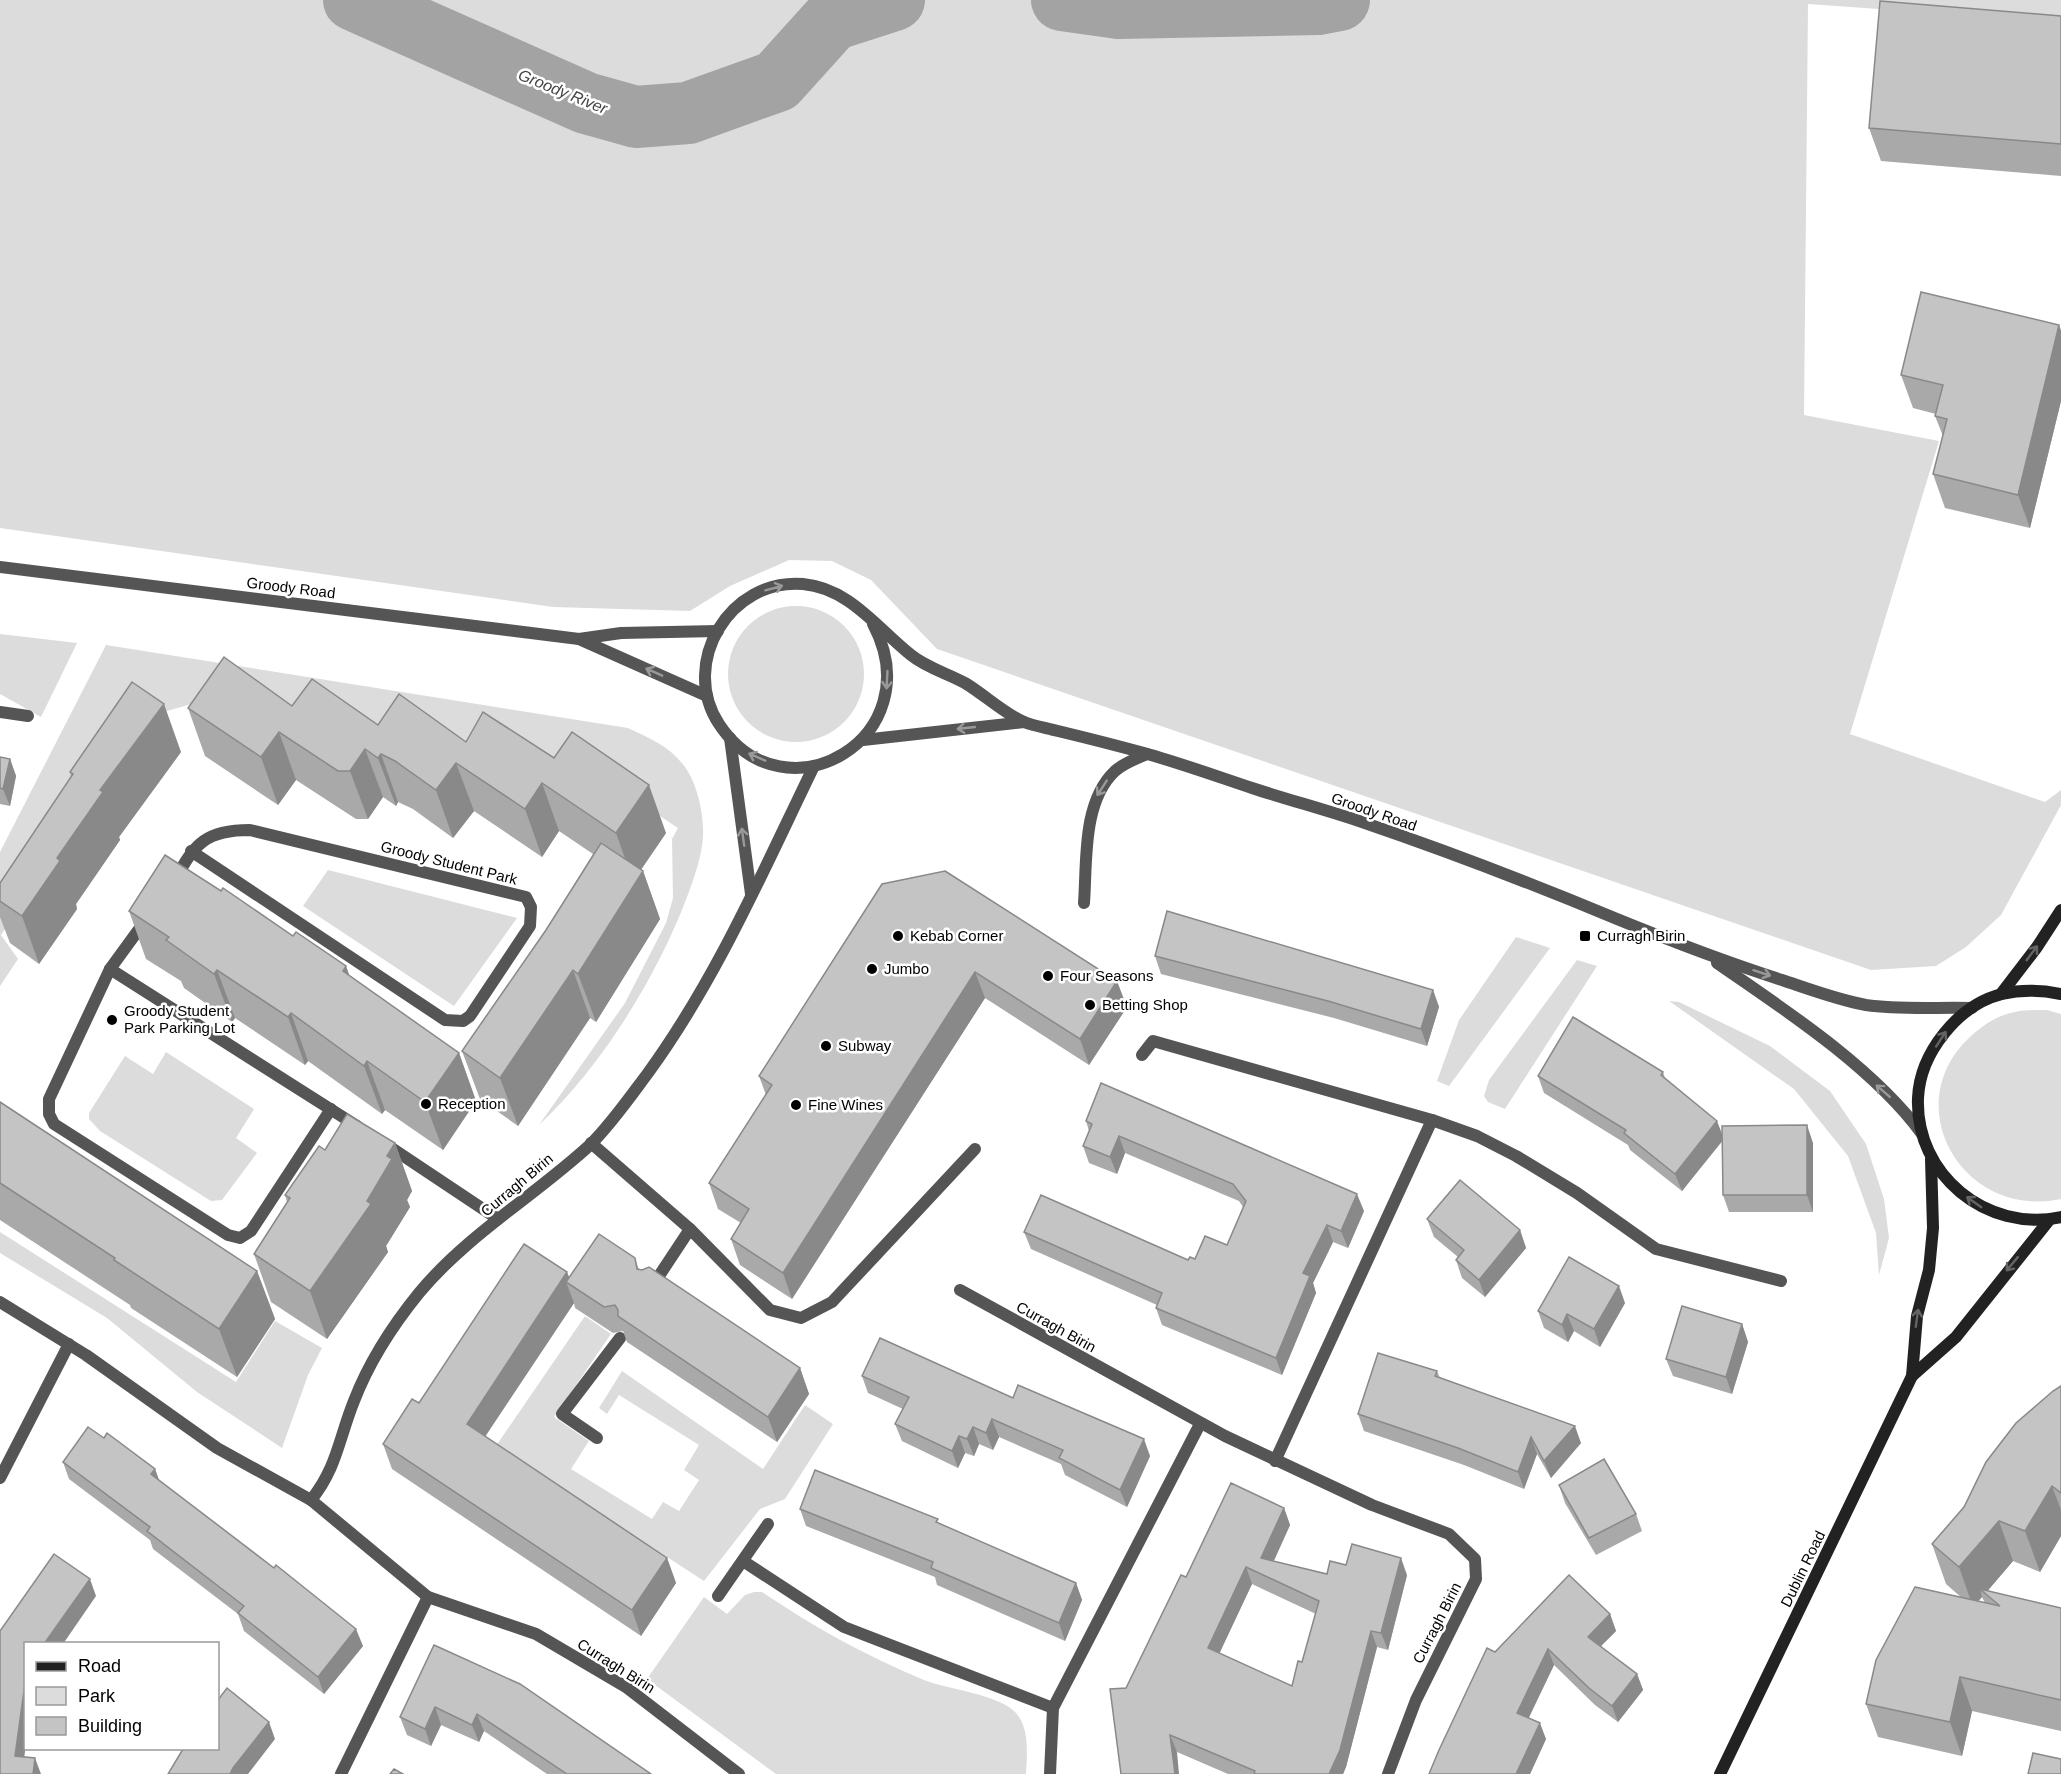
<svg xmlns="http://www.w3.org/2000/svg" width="2061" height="1774" font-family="Helvetica,sans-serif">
<rect width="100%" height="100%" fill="#fff"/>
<!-- green -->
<g fill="#dcdcdc">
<polygon points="0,0 2061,0 2061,22 1808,4 1804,415 1939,441 1850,734 2045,802 2061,790 2061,805 2001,915 1966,947 1936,966 1871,970 937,649 871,580 832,561 789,560 730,586 690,611 553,607 0,528"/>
<circle cx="796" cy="674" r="68"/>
<polygon points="0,634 77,643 41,717 0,694"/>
<path d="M106,645L628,728C650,738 673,748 687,770C698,787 704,816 703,836C702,856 694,878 687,897C657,977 601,1067 539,1125L625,1003L666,923L673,898L672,839L678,828L601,777L223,695L167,711L136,723L36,884L1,935L18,959L0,986V852Z"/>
<polygon points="328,870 517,918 454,1006 303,906"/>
<polygon points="1516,937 1550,948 1449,1086 1437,1081 1459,1020"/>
<polygon points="1577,960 1597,966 1505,1109 1488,1102 1484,1096 1489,1080"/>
<polygon points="1669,1001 1679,1002 1770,1046 1830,1091 1866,1144 1884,1199 1889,1238 1879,1275 1876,1233 1848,1156 1794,1089"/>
<path d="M2047,1010L2061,1014V1199C1962,1220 1896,1104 1971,1036C1983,1025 1998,1015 2015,1012C2025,1010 2036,1010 2047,1010Z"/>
<polygon points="166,1052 254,1109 236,1138 257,1153 222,1200 211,1201 203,1196 100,1131 89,1119 89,1113 125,1056 153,1074"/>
<polygon points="0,1232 236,1382 275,1321 322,1348 308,1375 282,1448 197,1392 107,1318 0,1253"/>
<polygon points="585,1316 611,1334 554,1417 589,1441 571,1469 652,1519 663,1502 679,1511 699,1480 684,1470 699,1445 619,1395 607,1414 599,1408 622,1371 763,1469 805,1405 833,1424 785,1499 760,1509 704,1581 496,1446"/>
<path d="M754,1592H762C814,1627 866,1656 924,1680C949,1690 995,1693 1015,1712C1030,1727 1027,1755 1026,1774H776L647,1679L704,1597L727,1614L745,1595Z"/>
</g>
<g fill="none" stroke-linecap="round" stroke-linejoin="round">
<!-- river -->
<g stroke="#a3a3a3" stroke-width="62">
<polyline points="354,0 586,103 636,117 688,113 777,81 832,20 894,0"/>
<polyline points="1062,0 1119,8 1318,4 1339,0"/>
</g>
<!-- service -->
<g stroke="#555" stroke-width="12">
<path d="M175,880C195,843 206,830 250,830L526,897L531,907L530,926L470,1016L463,1021L445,1020L191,851"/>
<path d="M1084,903C1087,862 1082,802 1115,771C1124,763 1136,759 1147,754"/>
<polyline points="145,921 110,969 49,1099 49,1114 54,1124 228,1235 240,1238 251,1231 331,1109"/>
<polyline points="110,969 357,1126"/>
<polyline points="591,1143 690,1229 770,1310 801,1318 832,1302 975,1149"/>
<polyline points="387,1145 498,1219"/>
<polyline points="651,1288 690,1229"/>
<polyline points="597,1438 562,1414 620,1338"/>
</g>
<!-- minor -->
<g stroke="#555" stroke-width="12">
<polyline points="0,712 28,716"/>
<polyline points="730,738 751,894"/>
<polyline points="1142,1055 1153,1041 1432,1120 1275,1461"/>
<polyline points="1432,1120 1477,1136 1516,1156 1577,1193 1656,1249 1781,1281"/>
<polyline points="960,1290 1225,1436 1372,1505 1449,1534 1475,1559 1476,1579 1416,1700 1388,1774"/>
<path d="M0,1302L86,1355L217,1448L311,1500C337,1468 339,1438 354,1401C369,1362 393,1325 419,1293C468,1234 536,1195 591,1144C612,1123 630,1097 648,1073C717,978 763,871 814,766"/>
<polyline points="0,1478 69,1344"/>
<polyline points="311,1500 428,1597 536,1634 626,1687 739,1774"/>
<polyline points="743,1561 844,1627 1053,1708"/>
<polyline points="718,1596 768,1524"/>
<polyline points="341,1774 428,1597"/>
<polyline points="1050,1774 1053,1708 1200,1424"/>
</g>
<!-- tertiary -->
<g stroke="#555" stroke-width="12">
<polyline points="0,567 579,639 621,633 718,631"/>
<path d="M873,624C933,737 785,824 719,724C679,663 730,578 803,584C849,588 877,628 911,655C927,668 947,673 965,683C985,695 1003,713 1024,722C1034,726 1047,728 1058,731C1087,738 1115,745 1144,753C1180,763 1216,776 1252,788C1289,800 1326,810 1362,822C1447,851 1533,884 1617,919C1671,941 1726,962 1782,980C1809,989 1838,1000 1866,1005C1900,1010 1938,1007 1972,1008"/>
<polyline points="579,639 707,696"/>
<polyline points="863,740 1024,722"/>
<path d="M1717,963C1784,1009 1874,1068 1922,1134"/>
</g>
<!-- secondary -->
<g stroke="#222" stroke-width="12">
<polyline points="2001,994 2037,947 2061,910"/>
<path d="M2061,994C2041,990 2023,989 2002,994C1958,1005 1920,1053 1918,1098C1915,1175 1987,1233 2061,1217"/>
<polyline points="1912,1376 1956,1337 2050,1219"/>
<polyline points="1720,1774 1912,1376 1917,1316 1929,1270 1933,1228 1931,1159"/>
</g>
</g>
<!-- wall -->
<g fill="#a9a9a9" fill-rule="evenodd">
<polygon points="2061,16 2061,176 1881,161 1869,128"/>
<polygon points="2059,325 2061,331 2061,401 2030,528 1945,508 1933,474 1943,436 1935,416 1936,414 1913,408 1901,375"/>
<polygon points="292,706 378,725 466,742 666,833 641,870 643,871 660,919 596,1022 590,1018 518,1126 480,1099 462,1051 546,930 593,854 559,831 542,857 474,811 453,838 413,809 398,802 396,806 383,797 368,819 356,819 296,780 278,805 205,756 188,708"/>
<polygon points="181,752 119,837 120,840 76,904 77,909 39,964 10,943 0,917 0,883 71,777 70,772"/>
<polygon points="0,757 10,759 16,776 10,806 0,804"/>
<polygon points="945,871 1127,1007 1089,1065 985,998 792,1299 740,1265 731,1239 741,1223 718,1209 709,1183 766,1095 759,1076"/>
<polygon points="221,891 293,936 346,966 349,975 459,1053 476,1101 443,1150 385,1110 382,1114 308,1061 305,1065 235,1018 232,1022 184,988 181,981 146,959 129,911"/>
<polygon points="1155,956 1433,990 1439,1007 1427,1046 1334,1018 1161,974"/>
<polygon points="1663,1072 1665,1078 1722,1135 1813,1143 1813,1212 1729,1212 1723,1195 1722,1140 1682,1191 1630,1150 1628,1145 1544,1093 1538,1076"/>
<polygon points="0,1102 257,1271 275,1319 237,1377 131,1308 130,1305 0,1220"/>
<polygon points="1086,1121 1364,1211 1348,1248 1333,1242 1313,1283 1316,1293 1282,1375 1162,1325 1156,1308 1157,1305 1031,1249 1024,1232 1188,1260 1195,1259 1227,1245 1243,1207 1239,1201 1125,1153 1117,1174 1089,1163 1083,1146 1089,1131"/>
<polygon points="395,1143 412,1191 407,1200 410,1207 386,1246 388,1252 327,1339 271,1302 254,1254 287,1202 285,1195 325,1150"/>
<polygon points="1427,1219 1520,1230 1526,1248 1485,1297 1462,1278 1456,1260 1458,1257 1434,1237"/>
<polygon points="635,1258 639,1270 800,1368 809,1394 777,1442 627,1342 623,1331 613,1333 575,1308 574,1303 485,1437 667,1558 676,1583 641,1636 392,1469 383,1444 419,1403 569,1277"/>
<polygon points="1625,1303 1600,1347 1574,1331 1568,1342 1544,1328 1538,1311"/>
<polygon points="1742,1324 1748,1342 1732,1394 1673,1376 1666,1359"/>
<polygon points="1437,1371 1440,1378 1581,1443 1551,1478 1537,1454 1524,1489 1464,1465 1364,1431 1358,1414"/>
<polygon points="862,1376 1013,1398 1150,1456 1127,1507 1065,1475 1061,1464 999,1437 993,1450 979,1444 974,1456 965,1453 958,1468 902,1441 895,1424 903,1409 868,1393"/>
<path d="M2061,1386V1536L2040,1572L2013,1561L1987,1591L2061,1608V1731L1972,1711L1962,1756L1878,1737L1866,1704L1962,1598L1946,1584L1932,1544L1964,1507ZM1982,1597L1985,1603L1978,1601Z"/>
<polygon points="104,1438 155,1469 159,1480 363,1646 324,1694 244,1631 238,1614 153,1549 150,1540 69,1479 63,1462"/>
<polygon points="1559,1485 1636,1514 1642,1531 1596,1555 1565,1503"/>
<path d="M1284,1508L1290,1525L1274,1561L1327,1574L1346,1565L1407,1575L1388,1650L1377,1647L1346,1767L1343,1774H1228L1177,1752L1126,1688L1186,1577ZM1252,1584L1316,1614L1302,1662L1292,1686L1219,1653Z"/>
<polygon points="800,1509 939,1523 1076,1583 1082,1600 1065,1641 937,1585 935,1577 806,1526"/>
<polygon points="1610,1614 1616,1631 1601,1646 1637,1674 1643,1690 1618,1722 1595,1705 1554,1665 1528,1718 1546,1739 1530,1774 1429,1774 1495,1652"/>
<polygon points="434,1645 651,1774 547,1774 484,1731 479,1742 441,1725 431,1746 407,1735 400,1717"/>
</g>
<!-- shaded-wall -->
<g fill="#898989">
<polygon points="2059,325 2061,331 2061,401 2030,528 2018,495"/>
<polygon points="164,704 181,752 119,837 120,840 76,904 77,909 39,964 22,916 57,858 100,790"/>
<polygon points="279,732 296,780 278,805 261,757"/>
<polygon points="365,749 383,797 368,819 350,771"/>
<polygon points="381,754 398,802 396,806 378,758"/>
<polygon points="10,759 16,776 10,806 3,789"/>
<polygon points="456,763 474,811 453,838 436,790"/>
<polygon points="542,783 559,831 542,857 525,809"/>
<polygon points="649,785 666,833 633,881 616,833"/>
<polygon points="643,871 660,919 596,1022 578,974"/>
<polygon points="346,966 363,1014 343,971"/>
<polygon points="217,970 235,1018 232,1022 214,974"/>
<polygon points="573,970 590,1018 518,1126 500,1078"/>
<polygon points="975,972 985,998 792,1299 783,1273"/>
<polygon points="1117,981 1127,1007 1089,1065 1080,1039"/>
<polygon points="1433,990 1439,1007 1427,1046 1421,1029"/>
<polygon points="291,1013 308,1061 305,1065 288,1017"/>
<polygon points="459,1053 476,1101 443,1150 425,1102"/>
<polygon points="367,1061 385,1110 382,1114 364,1066"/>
<polygon points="1717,1121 1724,1139 1682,1191 1675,1174"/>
<polygon points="1807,1125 1813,1143 1813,1212 1807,1195"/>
<polygon points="1119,1136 1125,1153 1117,1174 1110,1157"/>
<polygon points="395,1143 412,1191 407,1200 410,1207 386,1246 388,1252 327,1339 310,1291 367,1201 387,1156"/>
<polygon points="1357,1194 1364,1211 1348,1248 1341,1231"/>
<polygon points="1327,1225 1333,1242 1313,1283 1316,1293 1282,1375 1276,1358 1303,1273"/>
<polygon points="1520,1230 1526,1248 1485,1297 1479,1280"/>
<polygon points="257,1271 275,1319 237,1377 219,1329"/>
<polygon points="567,1272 573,1286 566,1282 574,1303 476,1450 467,1424"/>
<polygon points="1619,1286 1625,1303 1600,1347 1594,1329"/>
<polygon points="1567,1314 1574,1331 1568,1342 1562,1325"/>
<polygon points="1742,1324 1748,1342 1732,1394 1726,1377"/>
<polygon points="800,1368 809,1394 777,1442 768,1417"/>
<polygon points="992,1419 999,1437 993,1450 986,1433"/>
<polygon points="1575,1426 1581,1443 1551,1478 1544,1461"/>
<polygon points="973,1427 979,1444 974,1456 967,1439"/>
<polygon points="959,1436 965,1453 958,1468 952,1451"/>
<polygon points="1531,1437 1537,1454 1524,1489 1518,1472"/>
<polygon points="1144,1439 1150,1456 1127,1507 1120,1490"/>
<polygon points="155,1469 161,1486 151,1474"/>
<polygon points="2052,1486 2061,1510 2061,1536 2040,1572 2025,1531"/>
<polygon points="1284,1508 1290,1525 1267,1575 1261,1558"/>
<polygon points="1999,1521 2013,1561 1985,1594 1980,1589 1982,1597 1973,1607 1959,1567"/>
<polygon points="667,1558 676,1583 641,1636 632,1610"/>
<polygon points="1401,1558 1407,1575 1388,1650 1381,1633"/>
<polygon points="1246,1567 1252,1584 1214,1665 1208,1648"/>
<polygon points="90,1579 96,1596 63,1644 44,1644"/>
<polygon points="1076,1583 1082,1600 1065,1641 1059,1623"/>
<polygon points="1610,1614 1616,1631 1594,1653 1588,1637"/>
<polygon points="356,1629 363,1646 324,1694 318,1677"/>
<polygon points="1371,1631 1377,1647 1346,1767 1343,1774 1329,1774"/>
<polygon points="1548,1649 1554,1665 1523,1730 1517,1713"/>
<polygon points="1637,1674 1643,1690 1618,1722 1612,1706"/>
<polygon points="26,1676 26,1744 22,1774 15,1756"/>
<polygon points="1960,1677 1972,1711 1962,1756 1950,1722"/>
<polygon points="435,1707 441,1725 431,1746 425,1729"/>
<polygon points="477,1714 484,1731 479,1742 472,1725"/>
<polygon points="269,1722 275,1739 248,1774 230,1774 233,1768"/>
<polygon points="1540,1723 1546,1739 1530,1774 1516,1774"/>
<polygon points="1170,1735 1177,1752 1179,1774 1175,1774"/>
<polygon points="35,1758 41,1774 33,1774"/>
</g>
<!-- building -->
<g fill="#c4c4c4" stroke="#898989" stroke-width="1.5" fill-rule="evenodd">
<polygon points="1880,1 2061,16 2061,144 1869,128"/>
<polygon points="1921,292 2059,325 2018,495 1933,474 1947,419 1935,416 1943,385 1901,375"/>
<polygon points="224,657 292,706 312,679 378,725 399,694 466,742 483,712 554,758 572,732 649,785 616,833 542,783 525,809 456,763 436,790 395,761 381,754 378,758 365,749 350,771 338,771 279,732 261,757 188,708"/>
<polygon points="132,682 164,704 100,790 103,792 57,858 60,861 22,916 0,901 0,883 73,774 70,772"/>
<polygon points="0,757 10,759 3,789 0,788"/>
<polygon points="601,843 643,871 578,974 573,970 500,1078 462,1051 546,930"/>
<polygon points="165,855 221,891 223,888 293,936 296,932 346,966 343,971 459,1053 425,1102 367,1061 364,1066 291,1013 288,1017 217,970 214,974 166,940 169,937 129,911"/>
<polygon points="945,871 1117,981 1080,1039 975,972 783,1273 731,1239 749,1209 709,1183 772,1085 759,1076 882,884"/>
<polygon points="1167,911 1433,990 1421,1029 1328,1001 1155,956"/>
<polygon points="1573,1017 1663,1072 1661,1075 1717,1121 1675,1174 1624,1133 1626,1130 1538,1076"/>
<polygon points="1101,1083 1357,1194 1341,1231 1327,1225 1303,1273 1310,1276 1276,1358 1156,1308 1162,1293 1024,1232 1041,1195 1188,1260 1190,1257 1195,1259 1205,1236 1227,1245 1246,1201 1233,1184 1119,1136 1110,1157 1083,1146 1092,1124 1086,1121"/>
<polygon points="0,1102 257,1271 219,1329 114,1260 115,1258 0,1183"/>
<polygon points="347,1114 395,1143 387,1156 392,1159 367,1201 371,1204 310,1291 254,1254 290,1198 285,1195 319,1146 325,1150"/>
<polygon points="1807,1125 1807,1195 1723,1195 1722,1126"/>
<polygon points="1460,1180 1520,1230 1479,1280 1456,1260 1464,1250 1427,1219"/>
<polygon points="599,1234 635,1258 637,1269 642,1270 649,1267 800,1368 768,1417 618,1316 618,1310 615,1305 604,1307 566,1282"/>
<polygon points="524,1244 567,1272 467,1424 667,1558 632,1610 383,1444 412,1399 419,1403"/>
<polygon points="1569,1257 1619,1286 1594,1329 1567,1314 1562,1325 1538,1311"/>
<polygon points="1682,1306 1742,1324 1726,1377 1666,1359"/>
<polygon points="880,1338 1013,1398 1018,1385 1144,1439 1120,1490 1059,1458 1063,1450 992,1419 986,1433 973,1427 967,1439 959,1436 952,1451 895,1424 909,1397 862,1376"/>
<polygon points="1378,1353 1437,1371 1435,1376 1575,1426 1544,1461 1531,1437 1518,1472 1458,1448 1358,1414"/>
<polygon points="2061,1386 2061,1493 2052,1486 2025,1531 1999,1521 1959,1567 1932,1544 1964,1507 1986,1462 2016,1423 2053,1391"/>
<polygon points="88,1427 104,1438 107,1433 155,1469 151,1474 274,1568 276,1565 356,1629 318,1677 238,1613 244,1606 147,1531 150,1527 63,1462"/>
<polygon points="1604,1459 1636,1514 1589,1538 1559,1485"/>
<polygon points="815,1470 938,1519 936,1522 1076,1583 1059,1623 931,1568 933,1562 800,1509"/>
<path d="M1231,1483L1284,1508L1261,1558L1327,1574L1330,1561L1346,1565L1352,1544L1401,1558L1381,1633L1371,1631L1340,1750L1329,1774H1254L1255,1771L1170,1735L1175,1774H1121L1110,1689L1126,1688L1181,1575L1186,1577ZM1246,1567L1319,1601L1302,1662L1298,1661L1292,1686L1208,1648Z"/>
<polygon points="54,1554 90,1579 44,1644 26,1644 26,1676 15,1756 35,1758 33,1774 0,1774 0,1631"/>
<polygon points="1569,1575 1610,1614 1588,1637 1637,1674 1612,1706 1589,1688 1548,1649 1517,1713 1540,1723 1516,1774 1429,1774 1439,1750 1487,1648 1495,1652"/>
<polygon points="1915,1587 2000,1606 1980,1589 2061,1608 2061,1700 1960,1677 1950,1722 1866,1704 1876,1660"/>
<polygon points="434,1645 520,1684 651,1774 567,1774 477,1714 472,1725 435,1707 425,1729 400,1717"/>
<polygon points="227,1688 269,1722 233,1768 230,1774 168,1774 183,1749 218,1749 218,1700"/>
<polygon points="2033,1753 2061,1759 2061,1774 2028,1774"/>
<polygon points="394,1769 403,1774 390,1774"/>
</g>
<!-- one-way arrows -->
<defs><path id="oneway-shaft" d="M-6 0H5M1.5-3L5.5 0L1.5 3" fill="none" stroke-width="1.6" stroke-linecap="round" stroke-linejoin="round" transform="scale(1.5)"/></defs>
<g stroke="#999">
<use href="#oneway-shaft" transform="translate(774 588) rotate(-15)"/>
<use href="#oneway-shaft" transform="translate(654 672) rotate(-156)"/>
<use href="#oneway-shaft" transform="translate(887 680) rotate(93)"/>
<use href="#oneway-shaft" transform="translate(966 728) rotate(174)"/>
<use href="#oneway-shaft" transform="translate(757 757) rotate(-156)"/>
<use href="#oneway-shaft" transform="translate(1102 788) rotate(123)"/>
<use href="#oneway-shaft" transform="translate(743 837) rotate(-98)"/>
<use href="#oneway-shaft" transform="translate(1762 973) rotate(18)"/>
<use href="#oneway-shaft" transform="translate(1883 1091) rotate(-139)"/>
</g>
<g stroke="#646464">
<use href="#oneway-shaft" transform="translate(2032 953) rotate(-53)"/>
<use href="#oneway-shaft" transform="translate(1941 1039) rotate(-57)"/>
<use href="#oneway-shaft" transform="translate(1974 1202) rotate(-145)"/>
<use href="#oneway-shaft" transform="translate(2012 1264) rotate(130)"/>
<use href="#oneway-shaft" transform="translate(1917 1318) rotate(-82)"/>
</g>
<!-- markers -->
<g fill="#000" stroke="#fff" stroke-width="2">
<circle cx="898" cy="936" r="6"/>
<rect x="1579" y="930" width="12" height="12" rx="3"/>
<circle cx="872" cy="969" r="6"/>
<circle cx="1048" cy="976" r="6"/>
<circle cx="1090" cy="1005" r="6"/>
<circle cx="112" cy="1020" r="6"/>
<circle cx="826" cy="1046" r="6"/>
<circle cx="426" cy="1104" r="6"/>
<circle cx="796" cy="1105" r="6"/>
</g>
<g text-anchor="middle" stroke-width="5" stroke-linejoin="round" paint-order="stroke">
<!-- street labels -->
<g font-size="15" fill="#000" stroke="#fff">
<text transform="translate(291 588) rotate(7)" y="5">Groody Road</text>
<text transform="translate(1374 812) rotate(19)" y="5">Groody Road</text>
<text transform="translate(449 863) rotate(14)" y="5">Groody Student Park</text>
<text transform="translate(517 1185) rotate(-40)" y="5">Curragh Birin</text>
<text transform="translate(1056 1327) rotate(29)" y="5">Curragh Birin</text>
<text transform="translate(1803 1569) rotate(-64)" y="5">Dublin Road</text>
<text transform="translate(1437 1623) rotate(-63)" y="5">Curragh Birin</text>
<text transform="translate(616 1666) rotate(32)" y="5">Curragh Birin</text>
</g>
<!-- poi labels -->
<g font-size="15" fill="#000" stroke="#fff" text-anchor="start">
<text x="910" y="941">Kebab Corner</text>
<text x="1597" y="941">Curragh Birin</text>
<text x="884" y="974">Jumbo</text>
<text x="1060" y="981">Four Seasons</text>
<text x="1102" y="1010">Betting Shop</text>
<text x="124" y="1016">Groody Student<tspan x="124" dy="17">Park Parking Lot</tspan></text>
<text x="838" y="1051">Subway</text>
<text x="438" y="1109">Reception</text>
<text x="808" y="1110">Fine Wines</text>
</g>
<!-- water labels -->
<g font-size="16" font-style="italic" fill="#444" stroke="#fff">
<text transform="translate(563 91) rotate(22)" y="6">Groody River</text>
</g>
</g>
<!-- legend -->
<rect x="24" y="1642" width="195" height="108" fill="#ffffff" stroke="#999999" stroke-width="1.5"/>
<rect x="36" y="1662" width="30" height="9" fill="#222222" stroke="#999999" stroke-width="1.5"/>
<text x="78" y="1672" font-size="18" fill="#000000">Road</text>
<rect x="36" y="1687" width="30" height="18" fill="#dcdcdc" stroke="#999999" stroke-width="1.5"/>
<text x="78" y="1702" font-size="18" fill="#000000">Park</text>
<rect x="36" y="1717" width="30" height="18" fill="#c4c4c4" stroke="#999999" stroke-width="1.5"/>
<text x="78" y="1732" font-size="18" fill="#000000">Building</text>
</svg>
